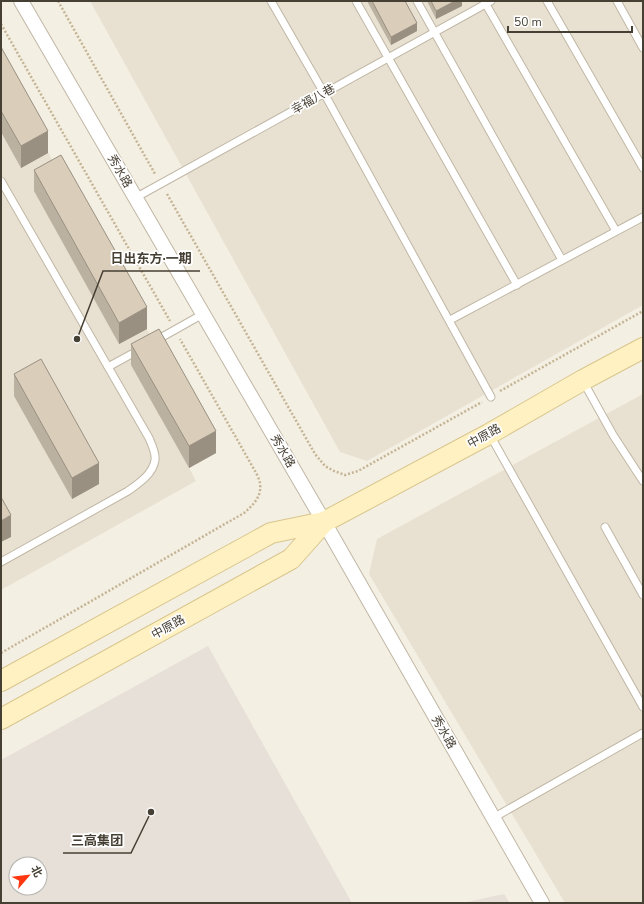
<svg xmlns="http://www.w3.org/2000/svg" width="644" height="904" font-family="'Nunito Sans','Noto Sans SC',sans-serif">
<rect width="100%" height="100%" fill="#f4efe3"/>
<!-- residential -->
<g fill="#e8e1d1">
<polygon points="90,1 643,1 643,305 367,461 340,452"/>
<polygon points="1,68 216,453 189,468 196,481 1,590"/>
<polygon points="643,394 643,903 565,903 369,574 377,539"/>
</g>
<!-- industrial -->
<g fill="#e6e0d8" fill-rule="evenodd">
<path d="M208,646L352,903H3L1,891V760ZM16,864H40V888H16Z"/>
<polygon points="504,894 510,903 462,903"/>
</g>
<g fill="none" stroke-linecap="round" stroke-linejoin="round">
<!-- lane casing -->
<g stroke="#c0b7a5" stroke-width="9">
<g id="lane">
<polyline points="271,1 324,93 491,397"/>
<polyline points="356,1 517,285"/>
<polyline points="417,1 562,260"/>
<polyline points="484,1 616,231"/>
<polyline points="547,1 643,168"/>
<polyline points="617,1 643,48"/>
<path d="M1,181L149,438C152,445 156,453 155,460C153,474 139,483 128,491L1,562"/>
<polyline points="135,198 491,1"/>
<polyline points="450,320 643,217"/>
<polyline points="155,341 203,314"/>
<polyline points="108,367 139,350"/>
<polyline points="583,381 613,435 643,481"/>
<polyline points="490,435 643,707"/>
<polyline points="605,527 643,595"/>
<polyline points="493,818 643,733"/>
</g>
</g>
<!-- street casing -->
<g stroke="#c0b7a5" stroke-width="16">
<polyline id="street" points="21,1 324,522 542,903"/>
</g>
<!-- secondary casing -->
<g stroke="#d9c68d" stroke-width="22">
<g id="secondary">
<polyline points="1,681 271,533 324,522 489,434 583,380 643,348"/>
<polyline points="1,719 291,559 324,522"/>
</g>
</g>
<!-- path -->
<g stroke="#c4b494" stroke-width="2.5" stroke-dasharray="2 2" stroke-linecap="butt">
<polyline points="58,1 155,174"/>
<polyline points="1,24 170,321"/>
<polyline points="167,194 315,454 325,466 334,471 345,475 358,471 482,402"/>
<polyline points="500,391 643,311"/>
<path d="M1,653L244,513C253,505 262,497 260,483C259,479 257,474 255,471L180,339"/>
</g>
<!-- lane -->
<use href="#lane" stroke="#fff" stroke-width="7"/>
<!-- street -->
<use href="#street" stroke="#fff" stroke-width="14"/>
<!-- secondary -->
<use href="#secondary" stroke="#fff1c2" stroke-width="20"/>
</g>
<!-- wall -->
<g fill="#bbb1a0">
<polygon points="367,1 405,1 417,31 391,45"/>
<polygon points="427,1 462,1 462,6 436,19"/>
<polygon points="1,47 48,153 21,168 1,132"/>
<polygon points="34,170 147,329 119,344 34,191"/>
<polygon points="131,344 216,453 189,468 131,365"/>
<polygon points="14,374 99,484 72,499 14,396"/>
</g>
<!-- shaded-wall -->
<g fill="#999082">
<polygon points="455,1 462,1 462,6 436,19 436,11"/>
<polygon points="417,23 417,31 391,45 391,37"/>
<polygon points="48,131 48,153 21,168 21,146"/>
<polygon points="147,307 147,329 119,344 119,323"/>
<polygon points="216,431 216,453 189,468 189,446"/>
<polygon points="99,463 99,484 72,499 72,478"/>
<polygon points="11,515 11,537 1,542 1,521"/>
</g>
<!-- building -->
<g fill="#daceba" stroke="#999082">
<polygon points="372,1 405,1 417,23 391,37"/>
<polygon points="431,1 455,1 436,11"/>
<polygon points="1,47 48,131 21,146 1,111"/>
<polygon points="61,155 147,307 119,323 34,170"/>
<polygon points="159,329 216,431 189,446 131,344"/>
<polygon points="41,359 99,463 72,478 14,374"/>
<polygon points="1,497 11,515 1,521"/>
</g>
<g text-anchor="middle" stroke-width="3.5" stroke-linejoin="round" paint-order="stroke">
<!-- street labels -->
<g font-size="12" fill="#463f33" stroke="#fff">
<text transform="translate(313 99) rotate(-29)" y="4">幸福八巷</text>
<text transform="translate(120 171) rotate(60)" y="4">秀水路</text>
<text transform="translate(484 436) rotate(-29)" y="4">中原路</text>
<text transform="translate(283 451) rotate(60)" y="4">秀水路</text>
<text transform="translate(168 627) rotate(-29)" y="4">中原路</text>
<text transform="translate(444 732) rotate(60)" y="4">秀水路</text>
</g>
</g>
<!-- callouts -->
<path fill="none" stroke="#463f33" stroke-width="1.5" d="M77 339L103 271H200M151 812L131 853H63"/>
<g fill="#463f33" stroke="#fff" stroke-width="1.5">
<circle cx="77" cy="339" r="4"/>
<circle cx="151" cy="812" r="4"/>
</g>
<g font-size="13" text-anchor="middle" font-weight="bold" fill="#463f33" stroke="#fff" stroke-width="3.5" stroke-linejoin="round" paint-order="stroke">
<text x="151" y="263">日出东方·一期</text>
<text x="97" y="845">三高集团</text>
</g>
<!-- border -->
<rect width="644" height="904" fill="none" stroke="#463f33" stroke-width="4"/>
<!-- north arrow -->
<g transform="translate(28 876) rotate(62)"><circle r="19" fill="#ffffff" stroke="#b5b2ad"/>
<path d="M0-3L7 15L0 10L-7 15Z" fill="#ff360f"/>
<text y="-6" font-size="11" font-weight="bold" text-anchor="middle" fill="#463f33">北</text>
</g>
<!-- scale -->
<path d="M508 26v6h124v-6" fill="none" stroke="#463f33" stroke-width="2"/>
<text x="514" y="26" font-size="12" fill="#463f33" stroke="#ffffff" stroke-width="3" paint-order="stroke">50 m</text>
</svg>
